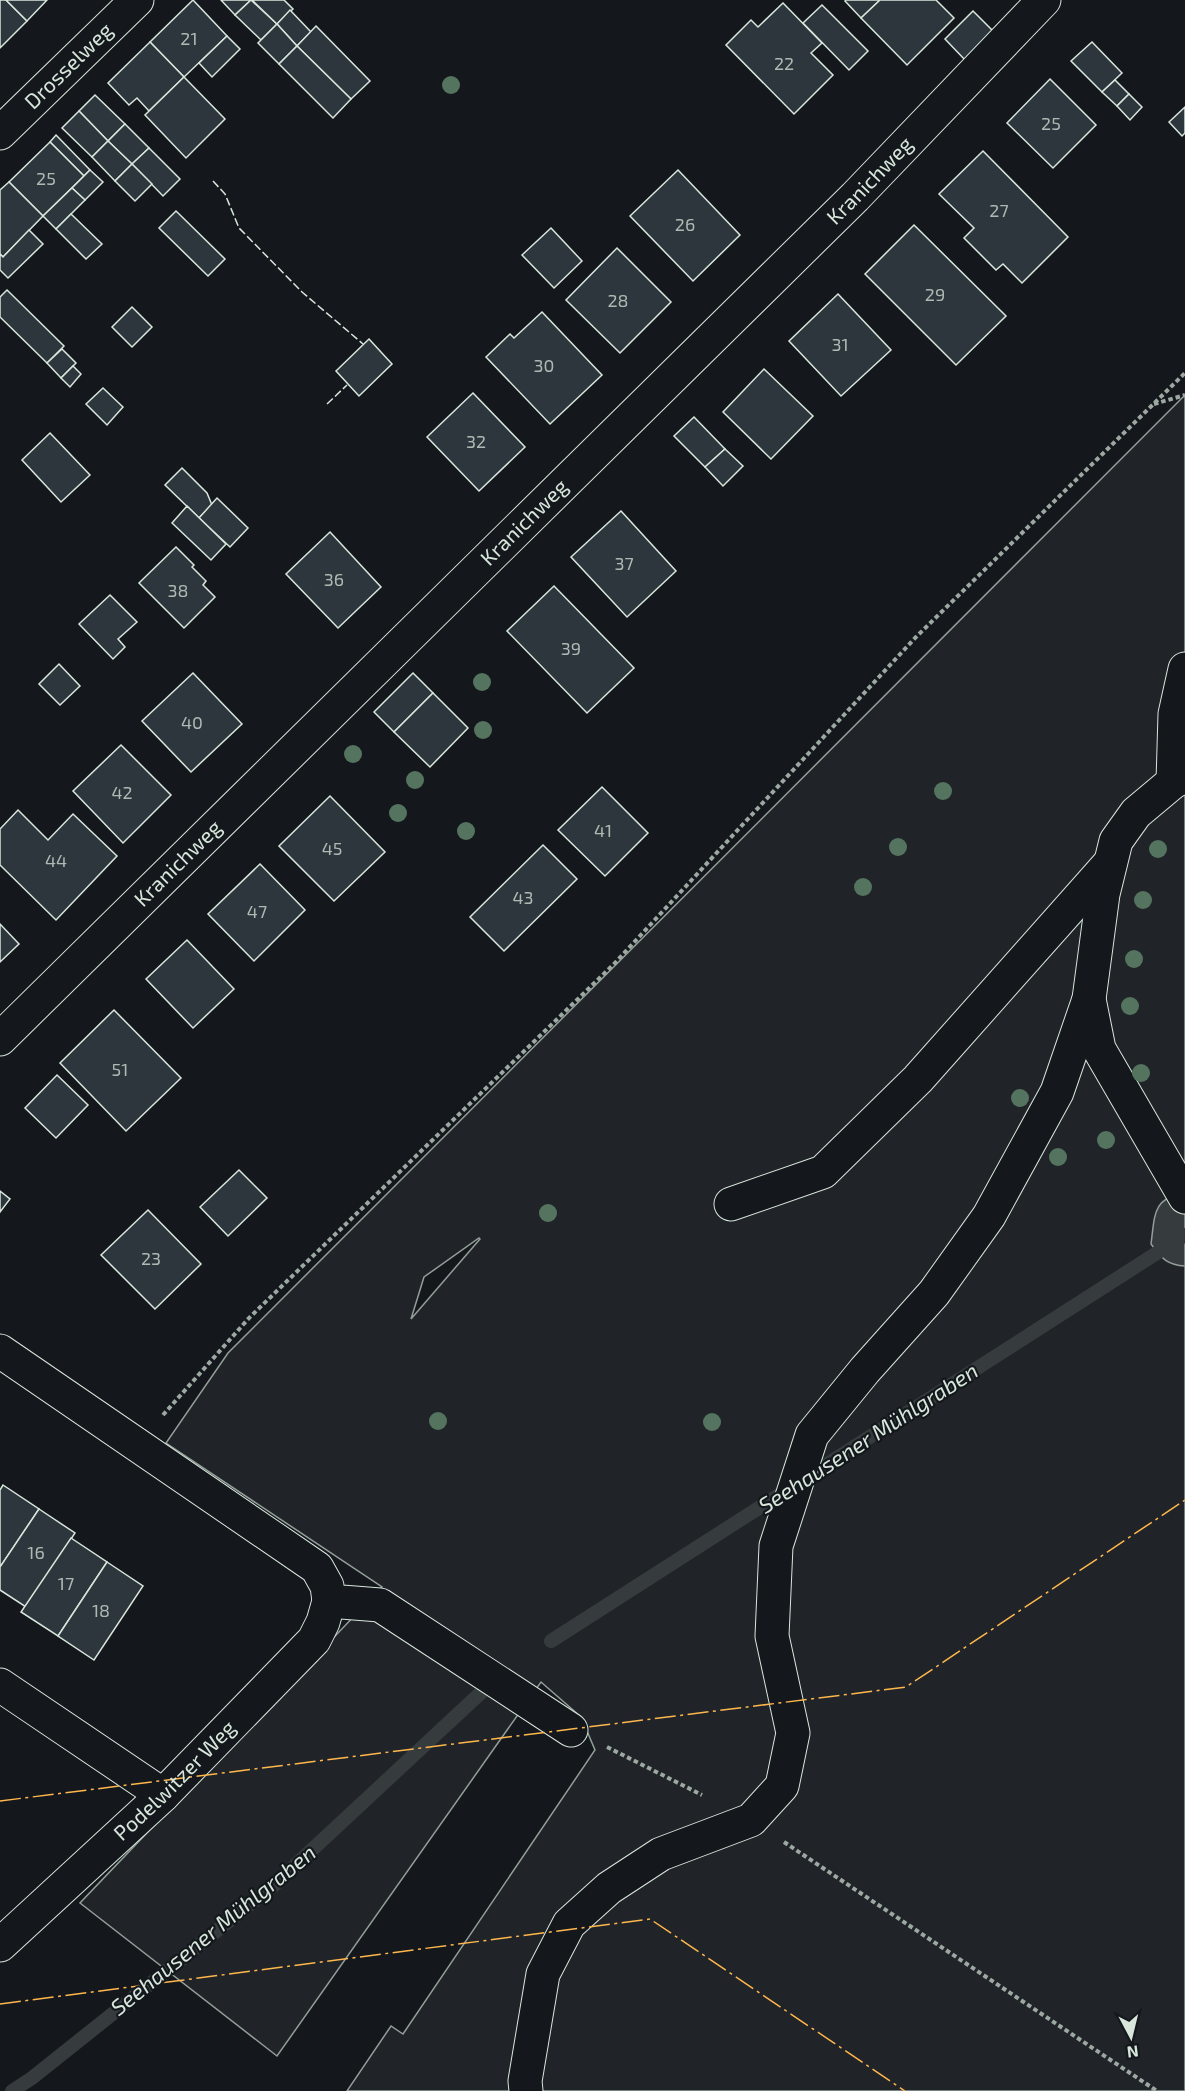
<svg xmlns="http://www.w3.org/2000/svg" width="1185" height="2091" font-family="'Exo 2',sans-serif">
<rect width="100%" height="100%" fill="#14181c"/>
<!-- green -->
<path fill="#202428" stroke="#939e99" stroke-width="1.5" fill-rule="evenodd" d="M1185,395V2091H347L391,2026L403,2034L595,1750L581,1717L541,1682L277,2056L80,1903L382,1587L166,1443L228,1353ZM479,1238L480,1239L411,1319L424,1277Z"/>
<!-- water -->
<path fill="#363b3e" stroke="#939e99" stroke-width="1.5" d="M1185,1193V1266C1166,1265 1162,1258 1151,1244C1155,1215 1152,1198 1185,1193Z"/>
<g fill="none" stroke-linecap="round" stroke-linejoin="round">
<!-- stream -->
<g stroke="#363b3e" stroke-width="14">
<polyline points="551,1641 1185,1235"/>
<polyline points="12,2091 32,2078 273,1886 487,1687"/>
</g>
</g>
<!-- building -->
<g fill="#2c363c" stroke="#d8e6dc" stroke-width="1.5">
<polygon points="0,0 6,0 27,21 0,48"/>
<polygon points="6,0 47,0 27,21"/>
<polygon points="193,0 227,36 184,77 150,42"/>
<polygon points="221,0 251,0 235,15"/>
<polygon points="251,0 277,24 261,40 235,15"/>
<polygon points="252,0 284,0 293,9 277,24"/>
<polygon points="846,0 880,0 861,18 845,1"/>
<polygon points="880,0 936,0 954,18 907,65 861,18"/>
<polygon points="783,3 822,43 811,53 833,75 794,114 726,45 751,20 758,27"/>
<polygon points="822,5 868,51 849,70 803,23"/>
<polygon points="290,10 311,32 297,46 277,24"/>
<polygon points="973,11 995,33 966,61 945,39"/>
<polygon points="277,24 297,46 279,64 258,43"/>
<polygon points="316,26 370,81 351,99 297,46"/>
<polygon points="227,36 240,49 212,77 199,63"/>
<polygon points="150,42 184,77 149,111 137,98 129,105 108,83"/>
<polygon points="1092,42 1122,73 1102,92 1071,61"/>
<polygon points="297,46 351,99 333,118 279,64"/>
<polygon points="184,77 225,119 186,158 145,115"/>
<polygon points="1050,79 1096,125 1053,168 1007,123"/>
<polygon points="1115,80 1129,94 1117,106 1102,92"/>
<polygon points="1129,94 1142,107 1130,120 1117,106"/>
<polygon points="95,95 125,124 108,141 79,111"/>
<polygon points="1185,107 1185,133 1182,136 1169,122"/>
<polygon points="79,111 108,141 92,157 62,128"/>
<polygon points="125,124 149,148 132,164 108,141"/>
<polygon points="56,135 90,170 84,176 50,142"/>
<polygon points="108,141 132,164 115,181 92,157"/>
<polygon points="50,142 84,176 43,216 9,182"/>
<polygon points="149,148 180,179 163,196 132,164"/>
<polygon points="983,151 1068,237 1022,283 1003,264 996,270 964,238 974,228 939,194"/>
<polygon points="132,164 152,184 135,201 115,181"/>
<polygon points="90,170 103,182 85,200 72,188"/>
<polygon points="678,170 740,235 693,281 630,216"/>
<polygon points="9,182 43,216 3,257 0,254 0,190"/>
<polygon points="72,188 85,200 56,229 43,216"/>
<polygon points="176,211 225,259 208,276 159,228"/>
<polygon points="71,214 102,244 86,259 56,229"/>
<polygon points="914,225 1006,316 956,365 865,274"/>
<polygon points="551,228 582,261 554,288 522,255"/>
<polygon points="29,230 43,244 8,278 0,270 0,254 3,257"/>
<polygon points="617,248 671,302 620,353 566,300"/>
<polygon points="7,290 64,346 47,363 0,317 0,297"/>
<polygon points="838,294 891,350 841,396 789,341"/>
<polygon points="132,307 152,327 132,347 112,327"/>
<polygon points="542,312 602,375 550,424 486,357 510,334 514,338"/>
<polygon points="369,339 392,364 359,396 336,371"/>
<polygon points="62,349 76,363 61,378 47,363"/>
<polygon points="73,366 81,374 70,387 61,378"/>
<polygon points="764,369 813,416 771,459 723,412"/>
<polygon points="103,388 123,407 107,425 86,404"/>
<polygon points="473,393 525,447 479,491 427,437"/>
<polygon points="694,417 725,449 705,467 674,436"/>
<polygon points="50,433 90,475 61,502 22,460"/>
<polygon points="725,449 743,466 723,486 705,467"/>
<polygon points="182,468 207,493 212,505 199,518 165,485"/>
<polygon points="217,498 248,528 230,547 199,518"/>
<polygon points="187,506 226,544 211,560 172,523"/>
<polygon points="621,511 676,571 627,617 571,557"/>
<polygon points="330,532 381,587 338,628 286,574"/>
<polygon points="176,547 194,565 192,567 206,581 203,585 215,597 184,628 139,583"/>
<polygon points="554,586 634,668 587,713 507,631"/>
<polygon points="110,595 137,622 118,639 125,647 113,659 79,624"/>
<polygon points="59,664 80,686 60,705 39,684"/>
<polygon points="193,673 242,724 191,772 142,721"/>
<polygon points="413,673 433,693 394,732 374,712"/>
<polygon points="433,693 468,728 430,767 394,732"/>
<polygon points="121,745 171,795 123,843 73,791"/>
<polygon points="602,787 648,833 605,876 558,830"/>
<polygon points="330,796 385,852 334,901 279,846"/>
<polygon points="18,810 48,840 73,814 117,856 56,920 0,865 0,829"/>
<polygon points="543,845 577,879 504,951 470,917"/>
<polygon points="260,864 305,910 254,961 208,914"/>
<polygon points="0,924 19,944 0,962"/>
<polygon points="187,940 234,989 193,1028 146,979"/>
<polygon points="114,1010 181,1078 126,1131 60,1063"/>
<polygon points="57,1075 88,1105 56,1138 25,1108"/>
<polygon points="239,1170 267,1198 228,1236 200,1207"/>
<polygon points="0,1191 10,1199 0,1212"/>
<polygon points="148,1210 201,1264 155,1309 101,1255"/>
<polygon points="3,1485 39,1509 0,1567 0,1490"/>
<polygon points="39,1509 75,1533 26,1607 0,1590 0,1567"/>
<polygon points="71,1538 107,1562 58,1636 21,1612"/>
<polygon points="107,1562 143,1586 94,1660 58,1636"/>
</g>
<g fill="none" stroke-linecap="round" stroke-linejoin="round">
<!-- minor casing -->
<g stroke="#d8e6dc" stroke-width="35">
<g id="minor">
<path id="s1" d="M0,133L137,0"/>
<polyline points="1185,776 1173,782 1136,813 1116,841 1103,894 1089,999 1099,1049 1185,1197"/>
<polyline points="1173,782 1175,714 1185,669"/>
<path id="s2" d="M0,1039L855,197L1044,0"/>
<polyline points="731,1204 823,1172 918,1079 1110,863"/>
<polyline points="0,1351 317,1568 327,1586 329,1601 380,1605 571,1730"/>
<polyline points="0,1685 163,1795"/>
<path id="s3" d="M0,1945L163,1795L314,1640L323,1622L329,1601"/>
<polyline points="526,2091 525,2081 543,1974 569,1924 609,1888 661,1854 751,1820 782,1786 793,1733 772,1636 776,1546 812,1435 865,1370 934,1293 989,1216 1057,1092 1089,999"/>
</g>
</g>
<!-- path -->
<g stroke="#9da8a2" stroke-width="4" stroke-dasharray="4.5 3" stroke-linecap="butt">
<polyline points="1154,404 1185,395"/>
<polyline points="163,1415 249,1318 615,963 915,638 1185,373"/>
<polyline points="607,1747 702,1795"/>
<polyline points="784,1842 1157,2091"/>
</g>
<!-- minor -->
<use href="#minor" stroke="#14181c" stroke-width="33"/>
<!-- fence -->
<g stroke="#d8e6dc" stroke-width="1.5" stroke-dasharray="8 3" stroke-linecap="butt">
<polyline points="213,181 225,194 239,228 302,292 363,344"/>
<polyline points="327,404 347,385"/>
</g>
<!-- power -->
<g stroke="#ffb74d" stroke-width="1.5" stroke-dasharray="21 4.5 3 4.5" stroke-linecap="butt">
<polyline points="0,1801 906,1687 1185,1500"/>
<polyline points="0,2004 650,1919 905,2091"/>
</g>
</g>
<!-- trees -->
<g fill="#55745f">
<circle cx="451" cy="85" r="9"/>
<circle cx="482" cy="682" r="9"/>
<circle cx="483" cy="730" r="9"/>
<circle cx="353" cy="754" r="9"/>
<circle cx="415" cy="780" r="9"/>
<circle cx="943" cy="791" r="9"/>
<circle cx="398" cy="813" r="9"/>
<circle cx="466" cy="831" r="9"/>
<circle cx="898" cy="847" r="9"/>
<circle cx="1158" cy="849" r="9"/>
<circle cx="863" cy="887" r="9"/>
<circle cx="1143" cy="900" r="9"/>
<circle cx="1134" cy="959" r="9"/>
<circle cx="1130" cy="1006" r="9"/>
<circle cx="1141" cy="1073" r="9"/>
<circle cx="1020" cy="1098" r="9"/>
<circle cx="1106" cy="1140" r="9"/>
<circle cx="1058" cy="1157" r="9"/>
<circle cx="548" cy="1213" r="9"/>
<circle cx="438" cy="1421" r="9"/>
<circle cx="712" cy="1422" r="9"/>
</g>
<g text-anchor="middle" stroke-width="4.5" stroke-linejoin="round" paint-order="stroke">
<!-- number labels -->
<g font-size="18" fill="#adbab4">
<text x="189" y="45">21</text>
<text x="784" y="70">22</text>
<text x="1051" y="130">25</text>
<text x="46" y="185">25</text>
<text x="999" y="217">27</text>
<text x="685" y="231">26</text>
<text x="935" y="301">29</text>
<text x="618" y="307">28</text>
<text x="840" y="351">31</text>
<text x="544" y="372">30</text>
<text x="476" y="448">32</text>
<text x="624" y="570">37</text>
<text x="334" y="586">36</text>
<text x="178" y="597">38</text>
<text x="571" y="655">39</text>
<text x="192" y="729">40</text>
<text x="122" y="799">42</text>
<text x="603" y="837">41</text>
<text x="332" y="855">45</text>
<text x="56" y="867">44</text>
<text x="523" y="904">43</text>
<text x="257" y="918">47</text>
<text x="120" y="1076">51</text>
<text x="151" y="1265">23</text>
<text x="36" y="1559">16</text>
<text x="66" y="1590">17</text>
<text x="101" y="1617">18</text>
</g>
<!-- street labels -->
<g font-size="21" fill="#d8e6dc" stroke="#14181c">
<text dy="7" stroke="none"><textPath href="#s1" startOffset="96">Drosselweg</textPath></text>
<text dy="7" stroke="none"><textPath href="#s2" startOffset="1222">Kranichweg</textPath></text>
<text dy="7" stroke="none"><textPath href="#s2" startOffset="736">Kranichweg</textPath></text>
<text dy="7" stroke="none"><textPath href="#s2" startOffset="250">Kranichweg</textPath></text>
<text dy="7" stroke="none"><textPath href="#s3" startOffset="240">Podelwitzer Weg</textPath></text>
</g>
<!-- water labels -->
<g font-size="22" font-style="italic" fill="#d8e6dc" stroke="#14181c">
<text transform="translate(868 1438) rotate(-33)" y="8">Seehausener Mühlgraben</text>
<text transform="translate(213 1930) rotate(-39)" y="8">Seehausener Mühlgraben</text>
</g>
</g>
<!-- north arrow -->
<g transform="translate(1131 2037) rotate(173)" stroke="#14181c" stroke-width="4.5" paint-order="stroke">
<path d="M0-4.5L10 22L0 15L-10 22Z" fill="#d8e6dc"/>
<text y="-9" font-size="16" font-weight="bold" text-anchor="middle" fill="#d8e6dc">N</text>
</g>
</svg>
